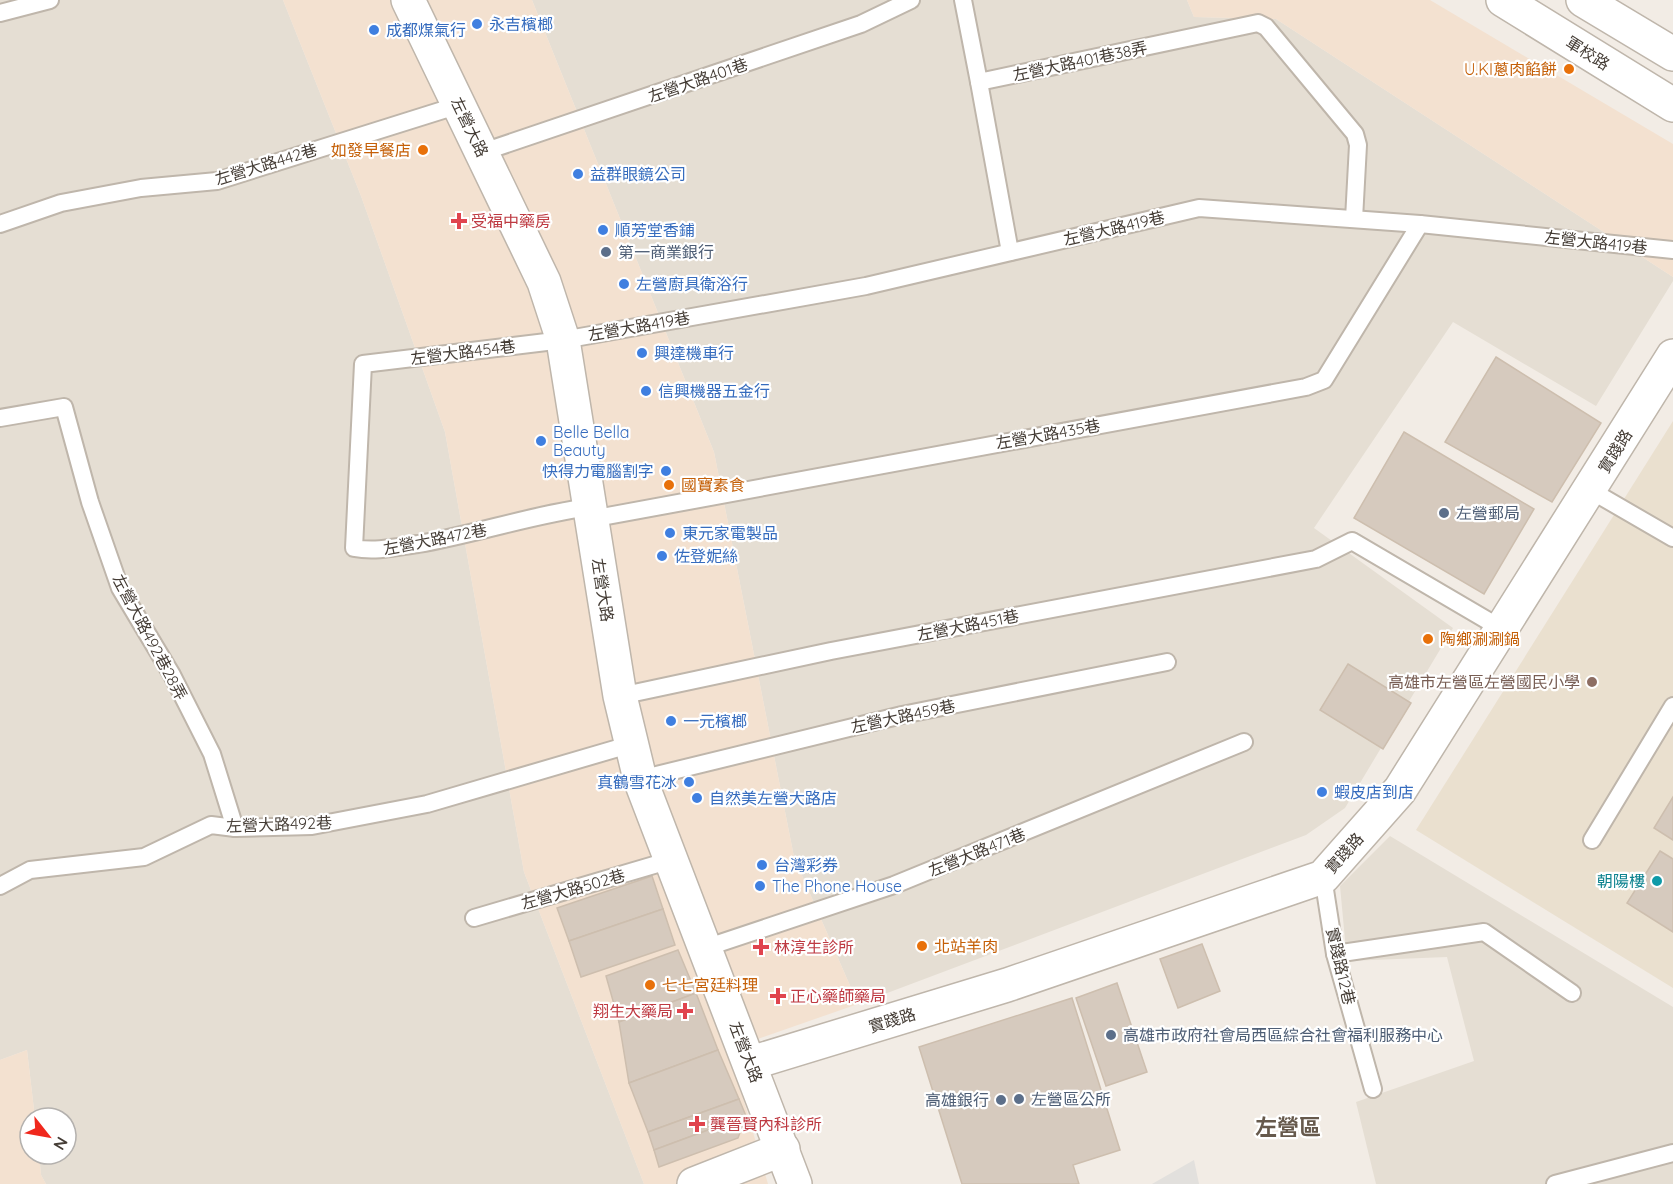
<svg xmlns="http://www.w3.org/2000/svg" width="1673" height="1184" font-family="Quicksand,'Noto Sans TC',sans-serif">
<rect width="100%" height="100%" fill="#f2ece5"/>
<!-- residential -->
<g fill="#e5ded3">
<polygon points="0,0 283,0 361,196 445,432 524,872 644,1184 46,1184 41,1175 39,1154 66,1154 66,1118 35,1118 27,1050 0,1060"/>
<polygon points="532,0 1187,0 1194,17 1276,19 1673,277 1673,281 1596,406 1453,322 1314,528 1453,628 1345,808 1306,835 858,1004 794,857 714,452"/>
<polygon points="1390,836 1673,1007 1673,1184 1376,1184 1356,1102 1474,1061 1447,957 1347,961 1340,886"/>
</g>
<!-- commercial -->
<g fill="#f3e1d0">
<polygon points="283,0 532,0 714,452 794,857 858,1004 729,1049 768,1184 644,1184 524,872 445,432 361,196"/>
<polygon points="1187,0 1430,0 1673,144 1673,277 1276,19 1194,17"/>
<polygon points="27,1050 35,1118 30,1118 30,1154 39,1154 41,1175 46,1184 0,1184 0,1060"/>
</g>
<!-- education -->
<polygon fill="#eae0cf" points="1673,421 1673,988 1416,830"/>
<!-- parking -->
<polygon fill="#e2e0dd" points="1194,1160 1199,1184 1152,1184"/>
<!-- building -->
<g fill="#d6cabe" stroke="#cdbeae" stroke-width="1.5">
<polygon points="1496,357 1601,423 1552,502 1445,442"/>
<polygon points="1404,432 1534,509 1484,594 1354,518"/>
<polygon points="1348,664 1411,703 1383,749 1320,710"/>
<polygon points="1673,797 1673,840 1654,828"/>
<polygon points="1660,851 1673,859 1673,932 1627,903"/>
<polygon points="652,876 663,909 569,941 557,908"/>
<polygon points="663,909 675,945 581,977 569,941"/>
<polygon points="1202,944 1220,991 1178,1008 1160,959"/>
<polygon points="678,950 696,993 619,1022 606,976"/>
<polygon points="1117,983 1147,1072 1106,1086 1076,998"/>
<polygon points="696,993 718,1050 629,1083 619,1022"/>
<polygon points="1072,998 1120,1150 1073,1165 1079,1184 962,1184 919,1047"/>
<polygon points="718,1050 739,1099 648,1132 629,1083"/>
<polygon points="739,1099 746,1116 654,1150 648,1132"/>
<polygon points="746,1116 738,1138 659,1167 654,1150"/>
</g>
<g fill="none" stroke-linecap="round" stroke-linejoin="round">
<!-- service casing -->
<g stroke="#bfb6ab" stroke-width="20">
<g id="service">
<polyline points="963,0 979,82 1258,23 1266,27 1355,134 1358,145 1354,219"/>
<polyline points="0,13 50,0"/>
<polyline points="979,82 1010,252"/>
<polyline points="483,152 861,24 911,0"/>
<polyline points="0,224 61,203 141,188 217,181 459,105"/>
<polyline points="0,418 64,407 90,502 120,588 172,675 212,754 235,828"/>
<polyline points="1590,490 1673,538"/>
<path d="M589,507C531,515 476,534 418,544C396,547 376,552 354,548L363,364L563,340L866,286L1199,208L1420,224L1673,250"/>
<polyline points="591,519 1306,387 1324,380 1420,224"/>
<polyline points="620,696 831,651 1316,559 1352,541 1502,629"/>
<polyline points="640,779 902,715 1167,662"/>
<polyline points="1592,840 1673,706"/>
<polyline points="1323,877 1335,954 1373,1089"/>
<polyline points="0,886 30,870 144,857 211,825 235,828 312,826 427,804 632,744"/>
<polyline points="474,918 671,860"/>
<polyline points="705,948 894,885 1244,742"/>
<polyline points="1335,954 1484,932 1572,993"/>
<polyline points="1555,1184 1673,1153"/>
</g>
</g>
<!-- minor casing -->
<g stroke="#bfb6ab" stroke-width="36">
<g id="minor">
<polyline points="751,1063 1007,985 1323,877 1400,790 1673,356"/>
<polyline points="694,1184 783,1149"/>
</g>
</g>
<!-- tertiary casing -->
<g stroke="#bfb6ab" stroke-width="36">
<g id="tertiary">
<polyline points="408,0 544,282 563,340 620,696 640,779 795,1184"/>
<polyline points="1503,0 1673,105"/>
<polyline points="1583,0 1673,54"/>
</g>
</g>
<!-- service -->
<use href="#service" stroke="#fff" stroke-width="16"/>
<!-- minor -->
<use href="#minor" stroke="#fff" stroke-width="33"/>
<!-- tertiary -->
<use href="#tertiary" stroke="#fff" stroke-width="33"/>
</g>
<!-- markers -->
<g fill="#3f7fe0" stroke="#fff" stroke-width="2">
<circle cx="477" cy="24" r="6"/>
<circle cx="374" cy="30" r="6"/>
<circle cx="578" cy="174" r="6"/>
<circle cx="603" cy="230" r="6"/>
<circle cx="624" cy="284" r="6"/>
<circle cx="642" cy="353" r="6"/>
<circle cx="646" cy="391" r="6"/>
<circle cx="541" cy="441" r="6"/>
<circle cx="666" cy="471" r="6"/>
<circle cx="670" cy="533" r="6"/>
<circle cx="662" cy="556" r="6"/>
<circle cx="671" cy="721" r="6"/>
<circle cx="689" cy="782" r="6"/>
<circle cx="1322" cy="792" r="6"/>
<circle cx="697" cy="798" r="6"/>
<circle cx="762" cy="865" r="6"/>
<circle cx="760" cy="886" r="6"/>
</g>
<g fill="#e8710a" stroke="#fff" stroke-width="2">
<circle cx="1569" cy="69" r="6"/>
<circle cx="423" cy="150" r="6"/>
<circle cx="669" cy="485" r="6"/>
<circle cx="1428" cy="639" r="6"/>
<circle cx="922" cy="946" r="6"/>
<circle cx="650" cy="985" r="6"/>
</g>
<g fill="#e0444e" stroke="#fff" stroke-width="2">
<path d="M456 212h6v6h6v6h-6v6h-6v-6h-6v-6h6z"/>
<path d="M758 938h6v6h6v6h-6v6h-6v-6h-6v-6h6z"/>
<path d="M775 987h6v6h6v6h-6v6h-6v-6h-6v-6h6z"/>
<path d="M682 1002h6v6h6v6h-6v6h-6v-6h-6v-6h6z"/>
<path d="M694 1115h6v6h6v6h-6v6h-6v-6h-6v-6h6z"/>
</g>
<g fill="#5c6f8a" stroke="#fff" stroke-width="2">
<circle cx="606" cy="252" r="6"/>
<circle cx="1444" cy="513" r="6"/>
<circle cx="1111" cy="1035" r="6"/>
<circle cx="1019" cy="1099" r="6"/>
<circle cx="1001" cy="1100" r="6"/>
</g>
<circle fill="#8d6e63" stroke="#fff" stroke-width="2" cx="1592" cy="682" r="6"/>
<circle fill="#0f9aa8" stroke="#fff" stroke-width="2" cx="1657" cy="881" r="6"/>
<g text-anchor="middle" stroke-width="4.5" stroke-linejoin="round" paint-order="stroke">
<!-- shop labels -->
<g font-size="16" fill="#366cbe" stroke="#fff" text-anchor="start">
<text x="489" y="30">永吉檳榔</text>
<text x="386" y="36">成都煤氣行</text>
<text x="590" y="180">益群眼鏡公司</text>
<text x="615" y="236">順芳堂香鋪</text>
<text x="636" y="290">左營廚具衛浴行</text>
<text x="654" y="359">興達機車行</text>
<text x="658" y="397">信興機器五金行</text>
<text x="553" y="438">Belle Bella<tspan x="553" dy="18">Beauty</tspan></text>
<text x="654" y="477" text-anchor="end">快得力電腦割字</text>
<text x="682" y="539">東元家電製品</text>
<text x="674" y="562">佐登妮絲</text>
<text x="683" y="727">一元檳榔</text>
<text x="677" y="788" text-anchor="end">真鶴雪花冰</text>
<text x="1334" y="798">蝦皮店到店</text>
<text x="709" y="804">自然美左營大路店</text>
<text x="774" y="871">台灣彩券</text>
<text x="772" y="892">The Phone House</text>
</g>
<!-- street labels -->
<g font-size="16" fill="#443c35" stroke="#fff">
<text transform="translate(1588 53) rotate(32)" y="6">軍校路</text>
<text transform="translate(1080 61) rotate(-12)" y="6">左營大路401巷38弄</text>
<text transform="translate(698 80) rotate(-19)" y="6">左營大路401巷</text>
<text transform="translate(470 127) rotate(64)" y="6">左營大路</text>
<text transform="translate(266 164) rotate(-17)" y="6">左營大路442巷</text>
<text transform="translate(1114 228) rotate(-13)" y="6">左營大路419巷</text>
<text transform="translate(1596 242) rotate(6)" y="6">左營大路419巷</text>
<text transform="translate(639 326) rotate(-10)" y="6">左營大路419巷</text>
<text transform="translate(463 352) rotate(-7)" y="6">左營大路454巷</text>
<text transform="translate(1048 434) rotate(-10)" y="6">左營大路435巷</text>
<text transform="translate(1615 451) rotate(-58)" y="6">實踐路</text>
<text transform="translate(435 539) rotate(-11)" y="6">左營大路472巷</text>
<text transform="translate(603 590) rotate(81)" y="6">左營大路</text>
<text transform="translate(968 625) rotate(-11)" y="6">左營大路451巷</text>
<text transform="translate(150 637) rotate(62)" y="6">左營大路492巷28弄</text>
<text transform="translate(903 716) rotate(-12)" y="6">左營大路459巷</text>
<text transform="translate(279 824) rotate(-2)" y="6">左營大路492巷</text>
<text transform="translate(977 852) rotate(-22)" y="6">左營大路471巷</text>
<text transform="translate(1344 853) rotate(-48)" y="6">實踐路</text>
<text transform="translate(573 889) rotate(-16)" y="6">左營大路502巷</text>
<text transform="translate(1341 966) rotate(77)" y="6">實踐路12巷</text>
<text transform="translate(892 1020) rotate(-17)" y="6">實踐路</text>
<text transform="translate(746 1052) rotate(69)" y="6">左營大路</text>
</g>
<!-- food labels -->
<g font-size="16" fill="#c56008" stroke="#fff" text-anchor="start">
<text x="1557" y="75" text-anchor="end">U.KI蔥肉餡餅</text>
<text x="411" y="156" text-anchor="end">如發早餐店</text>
<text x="681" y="491">國寶素食</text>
<text x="1440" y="645">陶鄉涮涮鍋</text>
<text x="934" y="952">北站羊肉</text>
<text x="662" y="991">七七宮廷料理</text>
</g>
<!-- health labels -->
<g font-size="16" fill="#be3a42" stroke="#fff" text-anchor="start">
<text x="471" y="227">受福中藥房</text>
<text x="774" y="953">林淳生診所</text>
<text x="790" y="1002">正心藥師藥局</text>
<text x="673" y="1017" text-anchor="end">翔生大藥局</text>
<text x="710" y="1130">龔晉賢內科診所</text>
</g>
<!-- service labels -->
<g font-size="16" fill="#4e5e75" stroke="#fff" text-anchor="start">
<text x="618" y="258">第一商業銀行</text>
<text x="1456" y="519">左營郵局</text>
<text x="1123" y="1041">高雄市政府社會局西區綜合社會福利服務中心</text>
<text x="1031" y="1105">左營區公所</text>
<text x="989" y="1106" text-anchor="end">高雄銀行</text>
</g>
<!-- education labels -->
<g font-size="16" fill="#785e54" stroke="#fff" text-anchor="end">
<text x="1580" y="688">高雄市左營區左營國民小學</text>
</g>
<!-- culture labels -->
<g font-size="16" fill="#0d838f" stroke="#fff" text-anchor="end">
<text x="1645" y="887">朝陽樓</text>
</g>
<!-- district labels -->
<g font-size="22" font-weight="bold" fill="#66594c" stroke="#fff">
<text x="1288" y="1135">左營區</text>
</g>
</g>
<!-- north arrow -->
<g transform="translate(48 1136) rotate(121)"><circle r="28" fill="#ffffff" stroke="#b4b1ae" stroke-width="1.5"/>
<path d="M0-4.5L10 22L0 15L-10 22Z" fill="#f0281d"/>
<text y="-9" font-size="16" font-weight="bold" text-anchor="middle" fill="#443c35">N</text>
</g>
</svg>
